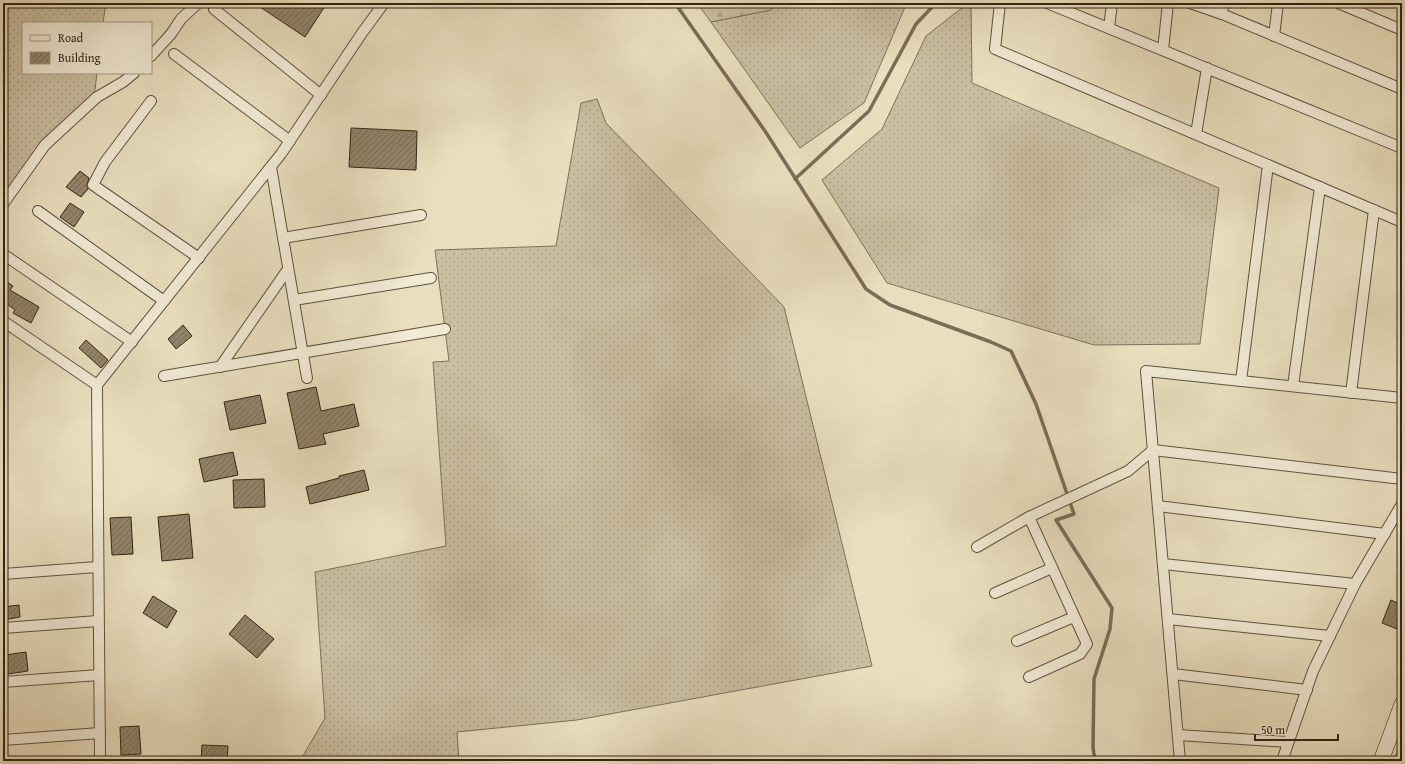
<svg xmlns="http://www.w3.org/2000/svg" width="1405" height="764" font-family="'Gentium Book Plus',serif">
<defs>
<pattern id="grass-dots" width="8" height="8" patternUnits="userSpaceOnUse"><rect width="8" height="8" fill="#cabfa2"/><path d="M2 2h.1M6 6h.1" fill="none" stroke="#aea48b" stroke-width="1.8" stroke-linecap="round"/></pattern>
<pattern id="forest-firs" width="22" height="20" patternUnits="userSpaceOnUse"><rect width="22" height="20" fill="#cabfa2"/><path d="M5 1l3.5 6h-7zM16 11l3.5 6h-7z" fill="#aea48b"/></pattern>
<pattern id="building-hatch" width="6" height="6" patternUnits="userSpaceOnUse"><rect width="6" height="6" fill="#92856c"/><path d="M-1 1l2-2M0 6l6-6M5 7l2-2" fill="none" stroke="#786c58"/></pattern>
</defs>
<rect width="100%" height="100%" fill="#e9dfbf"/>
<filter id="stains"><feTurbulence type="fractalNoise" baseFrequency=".005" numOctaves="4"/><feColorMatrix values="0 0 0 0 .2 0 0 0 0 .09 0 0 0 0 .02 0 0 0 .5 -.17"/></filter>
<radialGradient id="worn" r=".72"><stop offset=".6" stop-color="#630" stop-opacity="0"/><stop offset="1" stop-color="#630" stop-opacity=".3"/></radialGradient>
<!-- grass -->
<g fill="url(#grass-dots)" stroke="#7e715a">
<polygon points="3,3 106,3 103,23 23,23 23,73 97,73 94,98 3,196"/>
<polygon points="773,3 910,3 905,7 864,103 800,148 711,22 771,10"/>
<polygon points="968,3 971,3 972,83 1219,188 1200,344 1094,345 887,283 822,180 882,129 926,36"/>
<polygon points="597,99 606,123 784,307 872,666 577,720 457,732 459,761 300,761 325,718 315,572 446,546 433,362 449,361 435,250 556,246 581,103"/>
</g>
<!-- forest -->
<polygon fill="url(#forest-firs)" stroke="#7e715a" points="697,3 773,3 771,10 711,22"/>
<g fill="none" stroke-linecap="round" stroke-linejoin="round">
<!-- stream -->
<g stroke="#7b6d57" stroke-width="3.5">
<polyline points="675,3 765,131 866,289 890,305 991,342 1011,351 1036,404 1074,514 1056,520 1112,608 1110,629 1094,679 1093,747 1095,761"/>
<polyline points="795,179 869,111 916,24 936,3"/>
</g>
</g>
<!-- building -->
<g fill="url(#building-hatch)" stroke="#332313">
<polygon points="254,3 327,3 305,37"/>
<polygon points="351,128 417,131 416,170 349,167"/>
<polygon points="80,171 89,178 87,185 88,189 81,197 66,187"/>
<polygon points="70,203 84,212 74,227 60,217"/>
<polygon points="3,279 13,286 10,290 39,307 31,323 13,313 15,310 3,301"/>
<polygon points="183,325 192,336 176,349 168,339"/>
<polygon points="86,340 108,360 101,368 79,348"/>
<polygon points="316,387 321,411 354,404 359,426 323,434 326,444 299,449 287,393"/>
<polygon points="260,395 266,423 230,430 224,402"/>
<polygon points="233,452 238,475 204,482 199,459"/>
<polygon points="364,470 369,490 310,504 306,487 339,478 339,476"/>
<polygon points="264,479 265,507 234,508 233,480"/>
<polygon points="189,514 193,558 162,561 158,517"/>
<polygon points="131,517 133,554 112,555 110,518"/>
<polygon points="153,596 177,611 167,628 143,613"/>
<polygon points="1391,600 1402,605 1402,631 1382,623"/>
<polygon points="19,605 20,617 3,620 3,607"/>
<polygon points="245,615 274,639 257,658 229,634"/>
<polygon points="26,652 28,671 8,674 5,655"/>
<polygon points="139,726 141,754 121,755 120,727"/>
<polygon points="202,745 228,746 227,761 201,761"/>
</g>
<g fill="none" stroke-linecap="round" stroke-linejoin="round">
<!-- street casing -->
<g stroke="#60523e" stroke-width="12">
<g id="street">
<polyline points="1000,3 995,49 1402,222"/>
<polyline points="1047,3 1402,148"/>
<polyline points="1190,3 1222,14 1402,89"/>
<polyline points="1338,3 1402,30"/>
<polyline points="214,9 321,95"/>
<polyline points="1222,14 1223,3"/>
<polyline points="1109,28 1112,3"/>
<polyline points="1274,36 1278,3"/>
<polyline points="1163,50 1168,3"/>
<polyline points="174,54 290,141"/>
<polyline points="151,56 171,34 181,19 198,3"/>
<polyline points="151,101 105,162 93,185 199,258"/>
<polyline points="1196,134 1207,68"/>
<polyline points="271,167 307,378"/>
<polyline points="3,204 45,145 97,97 123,82 134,73"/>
<polyline points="38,211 164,301"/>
<polyline points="283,238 421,215"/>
<polyline points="3,254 132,342"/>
<polyline points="294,300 431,278"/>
<polyline points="3,321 97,385"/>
<polyline points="220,367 288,269"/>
<polyline points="164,376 445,329"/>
<polyline points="1241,381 1268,165"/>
<polyline points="1293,386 1320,187"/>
<polyline points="1351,393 1374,210"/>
<polyline points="1158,506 1385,534"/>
<polyline points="977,547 1029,517"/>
<polyline points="1163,564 1355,584"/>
<polyline points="3,574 97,567"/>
<polyline points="995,593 1052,568"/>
<polyline points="1168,619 1330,636"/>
<polyline points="3,628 98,621"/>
<polyline points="1017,641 1074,617"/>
<polyline points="1173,674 1307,690"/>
<polyline points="1029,677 1080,654 1087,644 1029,517 1128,471 1153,450 1402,479"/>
<polyline points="3,682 99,675"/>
<polyline points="1178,735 1288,742"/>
<polyline points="3,740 100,733"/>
<polyline points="100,761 97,385 281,154 362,33 384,3"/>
<polyline points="1180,761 1146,371 1402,398"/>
<polyline points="1282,761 1313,671 1355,584 1402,504"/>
</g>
</g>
<!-- secondary casing -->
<g stroke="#332313" stroke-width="16">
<g id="secondary">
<polyline points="1381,761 1402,704"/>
<polyline points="1401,761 1402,759"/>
</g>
</g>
<!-- street -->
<use href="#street" stroke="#f1ead5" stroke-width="10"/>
<!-- secondary -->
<use href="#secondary" stroke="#f1ead5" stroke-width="15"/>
</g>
<!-- margin -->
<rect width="1405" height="764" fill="none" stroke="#e9dfbf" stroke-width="16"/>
<rect x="4" y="4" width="1397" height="756" fill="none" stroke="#332313" stroke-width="2"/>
<rect x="8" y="8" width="1389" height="748" fill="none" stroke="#332313"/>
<!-- legend -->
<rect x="22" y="22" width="130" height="52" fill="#f1ead5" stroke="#a59a87"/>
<rect x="30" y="35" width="20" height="6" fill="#f1ead5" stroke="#a59a87"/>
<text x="58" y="42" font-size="12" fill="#332313">Road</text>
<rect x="30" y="52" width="20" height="12" fill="url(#building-hatch)" stroke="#a59a87"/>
<text x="58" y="62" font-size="12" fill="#332313">Building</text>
<!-- scale -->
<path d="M1255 734v6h83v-6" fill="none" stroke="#332313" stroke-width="2"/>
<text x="1261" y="734" font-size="12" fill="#332313" stroke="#f1ead5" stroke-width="3" paint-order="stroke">50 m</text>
<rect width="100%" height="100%" filter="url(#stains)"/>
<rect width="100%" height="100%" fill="url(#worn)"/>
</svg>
